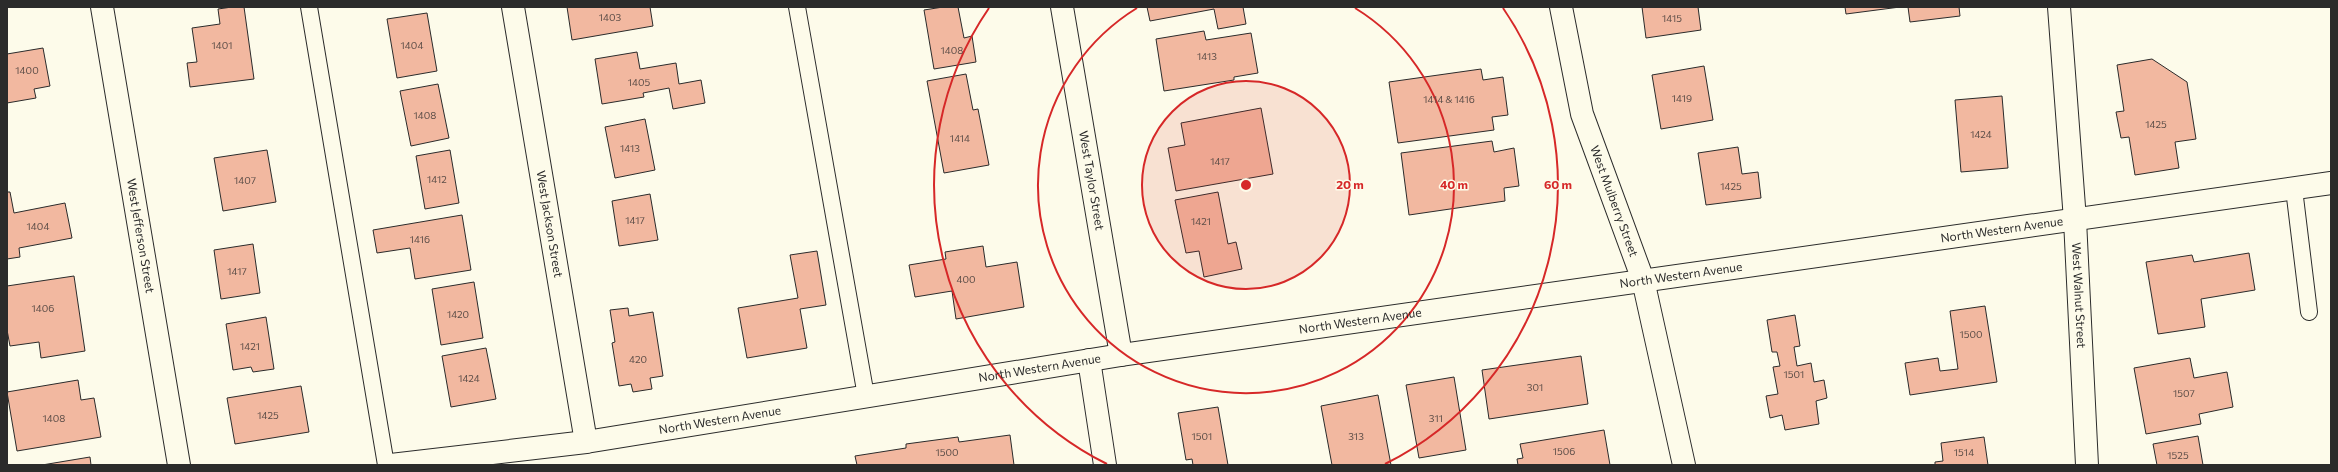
<svg xmlns="http://www.w3.org/2000/svg" width="2338" height="472" font-family="Commissioner,sans-serif">
<rect width="100%" height="100%" fill="#fdfbea"/>
<!-- building -->
<g fill="#f2b8a0" stroke="#2b2b2b">
<polygon points="232,7 244,7 254,79 190,87 187,63 197,62 192,28 220,24 218,9"/>
<polygon points="567,7 650,7 653,26 572,40"/>
<polygon points="943,7 958,7 964,38 972,36 976,62 934,69 924,10"/>
<polygon points="1147,7 1243,7 1246,24 1218,29 1214,9 1150,21"/>
<polygon points="1642,7 1698,7 1701,30 1646,38"/>
<polygon points="1845,7 1900,7 1846,14"/>
<polygon points="1908,7 1959,7 1960,16 1910,22"/>
<polygon points="427,13 437,71 397,78 387,19"/>
<polygon points="1204,31 1206,40 1251,33 1258,73 1234,77 1234,80 1164,91 1156,39"/>
<polygon points="43,48 50,86 34,89 36,98 7,103 7,54"/>
<polygon points="637,52 640,69 676,63 679,84 701,80 705,103 673,109 669,88 643,93 644,97 602,104 595,59"/>
<polygon points="2152,59 2187,82 2196,139 2175,142 2179,168 2135,175 2129,137 2121,138 2116,112 2124,111 2117,65"/>
<polygon points="1704,66 1713,120 1661,129 1652,75"/>
<polygon points="1481,69 1483,80 1503,77 1508,115 1492,117 1494,130 1398,143 1389,82"/>
<polygon points="966,74 973,110 978,109 989,165 944,173 927,81"/>
<polygon points="438,84 449,138 411,146 400,91"/>
<polygon points="2002,96 2008,168 1961,172 1955,100"/>
<polygon points="1261,108 1273,174 1176,191 1168,148 1185,145 1181,123"/>
<polygon points="645,119 655,170 615,178 605,127"/>
<polygon points="1492,141 1494,152 1514,148 1519,186 1504,188 1505,201 1409,215 1401,153"/>
<polygon points="1738,147 1742,174 1758,172 1761,198 1706,205 1698,153"/>
<polygon points="267,150 276,202 223,211 214,158"/>
<polygon points="450,150 459,203 425,209 416,156"/>
<polygon points="7,192 10,192 14,213 65,203 72,238 19,248 20,257 7,259"/>
<polygon points="1218,192 1228,244 1236,242 1242,269 1204,277 1199,251 1186,253 1175,200"/>
<polygon points="650,194 658,240 619,246 612,201"/>
<polygon points="462,215 471,270 415,279 410,248 377,253 373,230"/>
<polygon points="253,244 260,293 221,299 214,250"/>
<polygon points="983,246 986,267 1017,262 1024,307 956,319 952,291 915,297 909,265 946,259 945,252"/>
<polygon points="817,251 826,305 800,309 807,348 747,358 738,308 798,298 790,255"/>
<polygon points="2249,253 2255,290 2201,299 2205,327 2158,334 2146,262 2192,255 2194,262"/>
<polygon points="74,276 85,351 41,358 39,342 10,346 7,330 7,286"/>
<polygon points="474,282 483,338 441,345 432,289"/>
<polygon points="1985,306 1997,382 1910,395 1905,363 1938,358 1940,371 1958,369 1950,311"/>
<polygon points="628,308 629,316 653,312 663,376 650,378 652,389 633,392 631,384 619,386 612,343 615,342 610,310"/>
<polygon points="1795,315 1800,346 1794,347 1797,366 1811,363 1814,382 1824,380 1827,398 1816,401 1819,424 1785,430 1782,415 1770,418 1766,396 1778,394 1773,367 1780,366 1777,352 1772,352 1767,320"/>
<polygon points="266,317 274,369 253,372 251,367 233,370 226,324"/>
<polygon points="486,348 496,399 451,407 442,356"/>
<polygon points="1581,356 1588,404 1489,419 1482,370"/>
<polygon points="2190,358 2194,378 2227,372 2233,407 2199,414 2201,424 2146,434 2134,368"/>
<polygon points="1454,377 1466,450 1419,458 1406,385"/>
<polygon points="78,380 81,400 94,398 101,437 17,451 7,392"/>
<polygon points="301,386 309,432 235,444 227,398"/>
<polygon points="1378,395 1391,465 1332,465 1321,406"/>
<polygon points="1218,407 1228,465 1193,465 1192,459 1186,460 1178,413"/>
<polygon points="1604,430 1610,465 1518,465 1517,459 1523,458 1520,444"/>
<polygon points="1010,435 1014,465 857,465 855,456 906,448 906,444 958,437 959,442"/>
<polygon points="2198,436 2203,465 2157,465 2153,444"/>
<polygon points="1984,437 1988,465 1935,465 1935,462 1943,461 1941,443"/>
<polygon points="90,457 91,465 42,465"/>
</g>
<g fill="none" stroke-linecap="round" stroke-linejoin="round">
<!-- service casing -->
<g stroke="#2b2b2b" stroke-width="18">
<g id="service">
<polyline points="309,7 386,465"/>
<polyline points="797,7 866,396"/>
<polyline points="2294,189 2309,312"/>
</g>
</g>
<!-- minor casing -->
<g stroke="#2b2b2b" stroke-width="24">
<g id="minor">
<path id="s1" d="M513,7L586,442"/>
<path id="s2" d="M1062,7L1121,355"/>
<path id="s3" d="M1561,7L1582,114L1643,280L1684,465"/>
<path id="s4" d="M2059,7L2075,220L2087,465"/>
<polyline points="1089,360 1105,465"/>
<path id="s5" d="M391,465L586,442L1121,355L2331,183"/>
</g>
</g>
<!-- tertiary casing -->
<g stroke="#2b2b2b" stroke-width="24">
<g id="tertiary">
<path id="s6" d="M102,7L179,465"/>
</g>
</g>
<!-- service -->
<use href="#service" stroke="#fdfbea" stroke-width="16"/>
<!-- minor -->
<use href="#minor" stroke="#fdfbea" stroke-width="22"/>
<!-- tertiary -->
<use href="#tertiary" stroke="#fdfbea" stroke-width="22"/>
</g>
<!-- distance rings -->
<circle cx="1246" cy="185" r="104" fill="#d62828" fill-opacity=".12"/>
<g fill="none" stroke="#d62828" stroke-width="2">
<circle cx="1246" cy="185" r="104"/>
<path d="M1355 8A208 208 0 1 1 1137 8"/>
<path d="M1107 464A312 312 0 0 1 989 8M1503 8A312 312 0 0 1 1385 464"/>
</g>
<g text-anchor="middle" stroke-width="3" stroke-linejoin="round" paint-order="stroke">
<!-- number labels -->
<g font-size="10" fill="#5d4e48">
<text x="610" y="21">1403</text>
<text x="1672" y="22">1415</text>
<text x="222" y="49">1401</text>
<text x="412" y="49">1404</text>
<text x="952" y="54">1408</text>
<text x="1207" y="60">1413</text>
<text x="27" y="74">1400</text>
<text x="639" y="86">1405</text>
<text x="1682" y="102">1419</text>
<text x="1449" y="103">1414 &amp; 1416</text>
<text x="425" y="119">1408</text>
<text x="2156" y="128">1425</text>
<text x="1981" y="138">1424</text>
<text x="960" y="142">1414</text>
<text x="630" y="152">1413</text>
<text x="1220" y="165">1417</text>
<text x="437" y="183">1412</text>
<text x="245" y="184">1407</text>
<text x="1731" y="190">1425</text>
<text x="635" y="224">1417</text>
<text x="1201" y="225">1421</text>
<text x="38" y="230">1404</text>
<text x="420" y="243">1416</text>
<text x="237" y="275">1417</text>
<text x="966" y="283">400</text>
<text x="43" y="312">1406</text>
<text x="458" y="318">1420</text>
<text x="1971" y="338">1500</text>
<text x="250" y="350">1421</text>
<text x="638" y="363">420</text>
<text x="1794" y="378">1501</text>
<text x="469" y="382">1424</text>
<text x="1535" y="391">301</text>
<text x="2184" y="397">1507</text>
<text x="268" y="419">1425</text>
<text x="54" y="422">1408</text>
<text x="1436" y="422">311</text>
<text x="1202" y="440">1501</text>
<text x="1356" y="440">313</text>
<text x="1564" y="455">1506</text>
<text x="947" y="456">1500</text>
<text x="1964" y="456">1514</text>
<text x="2178" y="459">1525</text>
</g>
<!-- street labels -->
<g font-size="12" fill="#2b2b2b" stroke="#fdfbea">
<text dy="4" stroke="none"><textPath href="#s2" startOffset="176">West Taylor Street</textPath></text>
<text dy="4" stroke="none"><textPath href="#s3" startOffset="202">West Mulberry Street</textPath></text>
<text dy="4" stroke="none"><textPath href="#s1" startOffset="220">West Jackson Street</textPath></text>
<text dy="4" stroke="none"><textPath href="#s5" startOffset="1628">North Western Avenue</textPath></text>
<text dy="4" stroke="none"><textPath href="#s6" startOffset="232">West Jefferson Street</textPath></text>
<text dy="4" stroke="none"><textPath href="#s5" startOffset="1304">North Western Avenue</textPath></text>
<text dy="4" stroke="none"><textPath href="#s4" startOffset="289">West Walnut Street</textPath></text>
<text dy="4" stroke="none"><textPath href="#s5" startOffset="980">North Western Avenue</textPath></text>
<text dy="4" stroke="none"><textPath href="#s5" startOffset="656">North Western Avenue</textPath></text>
<text dy="4" stroke="none"><textPath href="#s5" startOffset="332">North Western Avenue</textPath></text>
</g>
</g>
<circle cx="1246" cy="185" r="6" fill="#d62828" stroke="#fdfbea" stroke-width="2"/>
<g font-size="12" text-anchor="middle" font-weight="bold" fill="#d62828" stroke="#fdfbea" stroke-width="3" stroke-linejoin="round" paint-order="stroke">
<text x="1350" y="189">20 m</text>
<text x="1454" y="189">40 m</text>
<text x="1558" y="189">60 m</text>
</g>
<!-- border -->
<rect width="2338" height="472" fill="none" stroke="#2b2b2b" stroke-width="16"/>
</svg>
